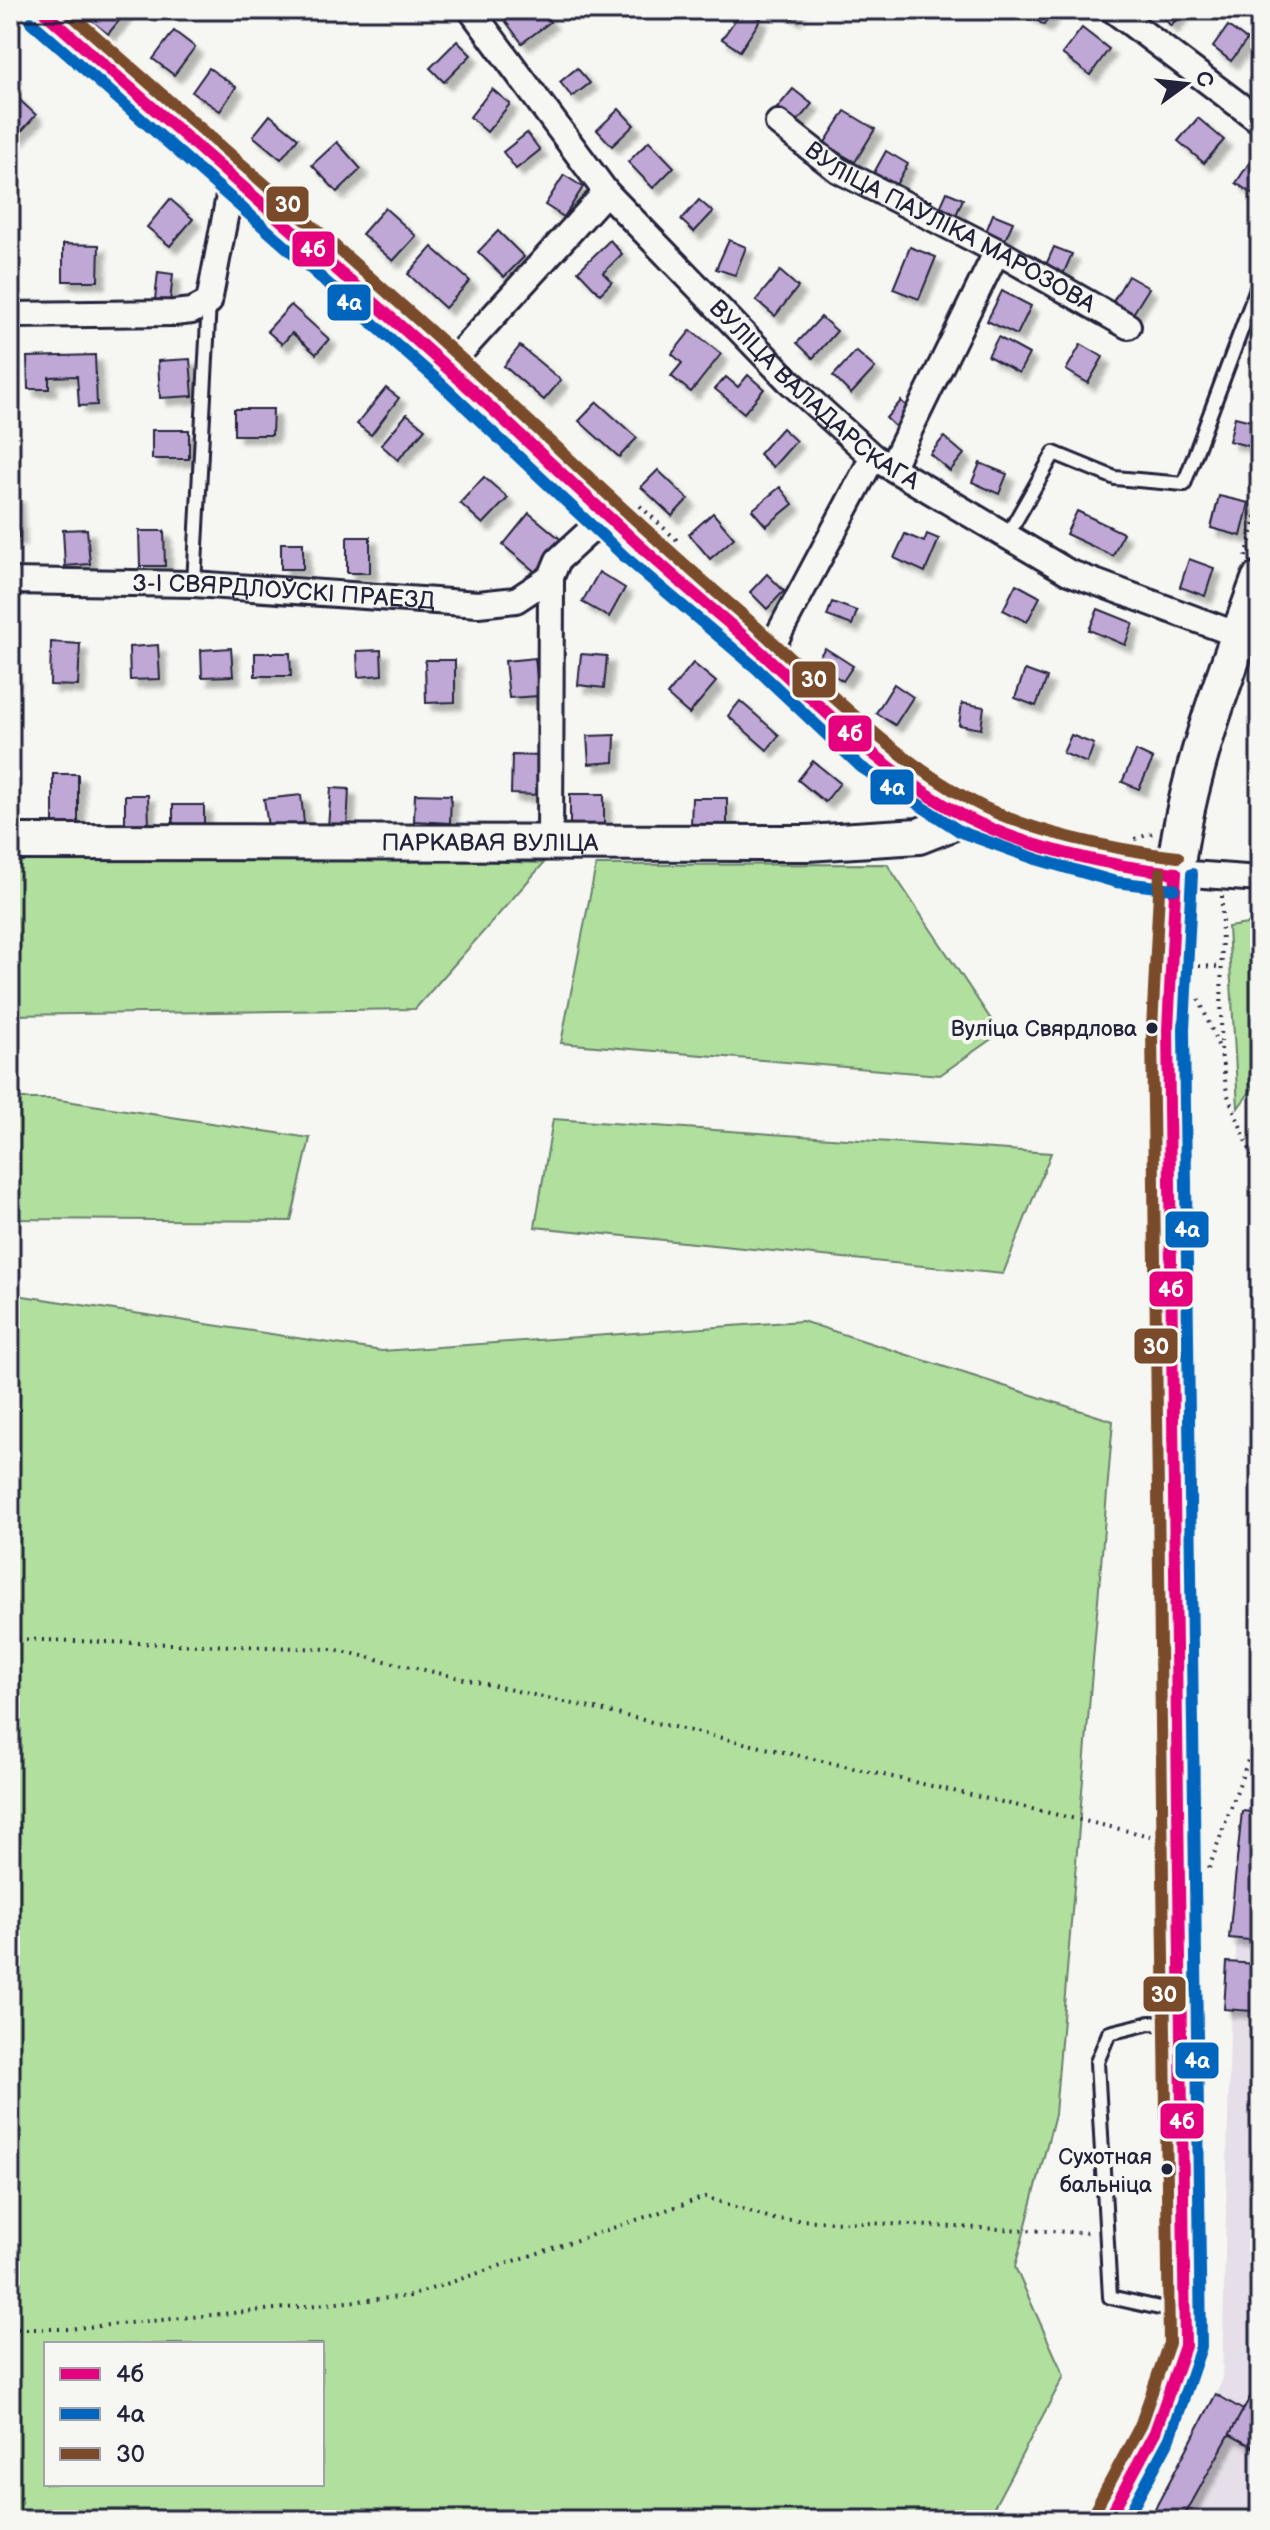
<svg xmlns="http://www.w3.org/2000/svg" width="1270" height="2530" font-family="'Balsamiq Sans',sans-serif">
<defs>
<filter id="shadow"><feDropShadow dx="7" dy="7" stdDeviation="2" flood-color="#0004"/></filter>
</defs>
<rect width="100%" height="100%" fill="#f6f6f2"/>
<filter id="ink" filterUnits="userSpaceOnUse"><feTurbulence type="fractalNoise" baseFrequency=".0125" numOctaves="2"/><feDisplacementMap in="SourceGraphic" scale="16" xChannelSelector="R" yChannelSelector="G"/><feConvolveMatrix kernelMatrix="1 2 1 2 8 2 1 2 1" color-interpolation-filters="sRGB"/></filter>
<g filter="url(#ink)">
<!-- built -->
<polygon fill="#e6dfea" points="1260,1761 1260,2520 1157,2520 1222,2381 1230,2029 1248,1798"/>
<!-- green -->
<g fill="#b0df9e" stroke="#69806c" stroke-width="2" fill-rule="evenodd">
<polygon points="210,853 544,863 415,1009 10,1015 10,854"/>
<polygon points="887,864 1000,1033 940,1075 561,1043 596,865"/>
<polygon points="1260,922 1260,1078 1238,1108 1228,927"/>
<polygon points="10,1099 53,1099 310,1138 291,1221 10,1219"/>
<polygon points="553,1119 1051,1153 1003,1274 535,1227"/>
<path d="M10,1294L382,1351L802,1321L1113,1421L1055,2114L1015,2267L1064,2376L987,2520H10ZM322,2344V2484H46V2344Z"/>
</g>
<!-- building -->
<g fill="#c0a8d6" stroke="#22223b" stroke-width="2" filter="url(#shadow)">
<polygon points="90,10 128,10 108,34 85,16"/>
<polygon points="497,10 541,10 550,22 522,43"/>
<polygon points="742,10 761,19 740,51 722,39"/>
<polygon points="782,10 799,10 793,18"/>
<polygon points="1022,10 1054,10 1044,25"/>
<polygon points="1156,10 1184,10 1171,26"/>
<polygon points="1228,26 1247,40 1231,61 1213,47"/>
<polygon points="1082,28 1109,49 1090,75 1062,54"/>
<polygon points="174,31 195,47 174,75 153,59"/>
<polygon points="457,41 471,55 444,82 430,68"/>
<polygon points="209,68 236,87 220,111 192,92"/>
<polygon points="577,68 590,83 572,97 560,82"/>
<polygon points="492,89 510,104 487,132 470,117"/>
<polygon points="793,89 812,104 796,123 777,108"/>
<polygon points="10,91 36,115 10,144"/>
<polygon points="619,109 634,125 612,146 597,130"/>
<polygon points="845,111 875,129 855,162 824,144"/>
<polygon points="270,115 298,138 281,159 253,136"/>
<polygon points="1198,118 1224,140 1204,163 1178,141"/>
<polygon points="527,133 540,150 516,169 503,152"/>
<polygon points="649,141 674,167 653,188 628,162"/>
<polygon points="337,142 361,169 337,192 312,165"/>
<polygon points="886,151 908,164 893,190 871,178"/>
<polygon points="1253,157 1260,161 1260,199 1236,183"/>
<polygon points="564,175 583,187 564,217 545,205"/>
<polygon points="947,192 963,199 952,224 936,217"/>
<polygon points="170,199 193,219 170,246 147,227"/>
<polygon points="699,200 713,212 694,232 681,220"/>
<polygon points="385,208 416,236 393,261 362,234"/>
<polygon points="993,214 1013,222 1001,249 982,242"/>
<polygon points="498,231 524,257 504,277 478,252"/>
<polygon points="610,240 622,254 603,273 612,282 600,294 578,271"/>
<polygon points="729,240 746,247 735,275 716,269"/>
<polygon points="63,244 99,245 98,281 63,281"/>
<polygon points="432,247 470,281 445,308 408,274"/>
<polygon points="910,247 936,257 919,299 893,289"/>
<polygon points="1054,247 1072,254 1058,286 1040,278"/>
<polygon points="780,271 798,287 775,316 756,300"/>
<polygon points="158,272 173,274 170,302 155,300"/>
<polygon points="1128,276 1149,288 1131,317 1111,305"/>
<polygon points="1002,291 1031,306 1017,335 987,321"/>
<polygon points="291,305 329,339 316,354 292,333 282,344 267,331"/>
<polygon points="821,317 837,331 813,358 797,343"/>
<polygon points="691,330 721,354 691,392 671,376 682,363 672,354"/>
<polygon points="998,337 1029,354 1019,373 988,356"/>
<polygon points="1081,344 1103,357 1088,383 1066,370"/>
<polygon points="520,346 561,380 544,400 504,366"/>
<polygon points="856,351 875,368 851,394 833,376"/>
<polygon points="95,355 97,405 79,406 77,376 49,377 49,389 28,389 27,357"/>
<polygon points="190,359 193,396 160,398 158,361"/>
<polygon points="748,375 764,389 744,413 715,389 726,377 738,387"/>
<polygon points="386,388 399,398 371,435 357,424"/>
<polygon points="901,401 917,416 902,433 886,418"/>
<polygon points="597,402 637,438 619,457 579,421"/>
<polygon points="234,409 273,409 272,435 234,435"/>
<polygon points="407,414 425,429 398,460 381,445"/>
<polygon points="1235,417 1259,423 1252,447 1229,441"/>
<polygon points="782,428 796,441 773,467 759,454"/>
<rect x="152" y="430" width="37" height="29"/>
<polygon points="944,437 964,454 950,471 930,454"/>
<polygon points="980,463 1007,474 999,494 972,482"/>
<polygon points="658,470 688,499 672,516 641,487"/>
<polygon points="484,477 508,498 483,524 460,503"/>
<polygon points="780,487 793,504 766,526 752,510"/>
<polygon points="17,496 19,538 10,538 10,497"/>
<polygon points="1219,496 1249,503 1241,536 1211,528"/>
<polygon points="1077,511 1123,533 1113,556 1066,534"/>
<polygon points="529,513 565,543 539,575 503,545"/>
<polygon points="713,513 734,538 710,559 689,534"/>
<polygon points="87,529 90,564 65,566 63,530"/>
<polygon points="139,531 164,531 165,566 140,566"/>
<polygon points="905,534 924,542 927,534 939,539 925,572 894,558"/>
<rect x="347" y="537" width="23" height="36"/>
<rect x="281" y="543" width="22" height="26"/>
<polygon points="1189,559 1214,568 1205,596 1180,587"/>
<polygon points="599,572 625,588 609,617 582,602"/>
<polygon points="767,574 784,591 767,609 750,592"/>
<polygon points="1016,584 1040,597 1027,622 1003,610"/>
<polygon points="832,602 857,611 852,625 827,616"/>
<polygon points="1098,609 1133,623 1125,645 1089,630"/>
<polygon points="10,642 13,681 10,681"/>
<polygon points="51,642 80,644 78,686 50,685"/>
<polygon points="158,645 160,679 130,680 129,647"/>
<polygon points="231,648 233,676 202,677 201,650"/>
<polygon points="825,648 853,666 843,681 815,663"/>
<polygon points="381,650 382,675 358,677 357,651"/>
<polygon points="255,653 290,653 291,676 255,676"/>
<polygon points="581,654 607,656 604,688 578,685"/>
<polygon points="535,658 539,696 509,698 505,661"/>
<polygon points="425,660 455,660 455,702 426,703"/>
<polygon points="693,663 716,682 689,714 667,695"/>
<polygon points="1025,670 1047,678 1036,706 1015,698"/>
<polygon points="894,684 913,697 895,725 876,713"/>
<polygon points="740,701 779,735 767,750 728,716"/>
<polygon points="962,703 984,707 981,729 959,725"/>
<polygon points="615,735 614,762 589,764 587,736"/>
<polygon points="1071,735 1094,744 1087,763 1063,753"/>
<polygon points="1136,751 1153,759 1139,789 1122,782"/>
<polygon points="512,755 542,756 541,795 511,794"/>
<polygon points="813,761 840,783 825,802 798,780"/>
<rect x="53" y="774" width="25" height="51"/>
<polygon points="331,788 349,789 347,828 328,827"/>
<polygon points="415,794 451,795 450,823 414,821"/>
<rect x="570" y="794" width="34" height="36"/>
<polygon points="125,795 148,795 149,826 125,827"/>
<polygon points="301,795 304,823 268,827 264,799"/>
<polygon points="692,798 727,798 727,826 691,826"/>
<rect x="173" y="805" width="31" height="24"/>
<polygon points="1242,1811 1260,1813 1260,1941 1229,1938"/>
<polygon points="1227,1962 1256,1964 1252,2011 1224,2009"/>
<polygon points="1260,2380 1260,2451 1229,2434"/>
<polygon points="1216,2394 1243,2410 1182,2520 1149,2520"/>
</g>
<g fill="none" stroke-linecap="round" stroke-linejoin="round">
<!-- lane casing -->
<g stroke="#22223b" stroke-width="18">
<g id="lane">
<polyline points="1007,536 1054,453 1115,478 1184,484 1260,280"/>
<polyline points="194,584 209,302"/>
<polyline points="1178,2024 1150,2023 1109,2033 1097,2062 1110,2297 1182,2313"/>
</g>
</g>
<!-- street casing -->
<g stroke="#22223b" stroke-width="30">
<g id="street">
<path id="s1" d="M471,10L606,192L788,380L873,457L1068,572L1260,643"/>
<polyline points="1113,10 1260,121"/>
<path id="s2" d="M778,123L838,170L997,251L1128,326"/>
<polyline points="10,315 174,313 192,311 209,302 232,180"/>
<polyline points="447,367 606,192"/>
<polyline points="892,466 997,251"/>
<path id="s3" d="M10,581L194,584L478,604L516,600L551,577"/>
<polyline points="767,656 873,457"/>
<polyline points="550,844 551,577 558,560 605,517"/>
<polyline points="1176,873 1260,879"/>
</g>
</g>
<!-- secondary casing -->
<g stroke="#22223b" stroke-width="40">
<g id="secondary">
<polyline points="42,10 447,367 636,545 767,656 871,754 967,817 1040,844 1120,867 1176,873"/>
<path id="s4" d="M10,842L807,843L919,836L967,817"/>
</g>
</g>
<!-- primary casing -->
<g stroke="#22223b" stroke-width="42">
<path id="primary" d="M1108,2520L1155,2432L1185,2346L1168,1029C1170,963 1169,897 1181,833C1197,746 1230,662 1260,580"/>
</g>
<!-- path -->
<g stroke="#22223b" stroke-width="4" stroke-dasharray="2 6" stroke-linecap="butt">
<polyline points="640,506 678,541"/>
<polyline points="1246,557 1260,501"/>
<polyline points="1135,839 1153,833"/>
<polyline points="1222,896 1221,1052 1227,1093 1260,1175"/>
<polyline points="1199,966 1222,967"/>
<polyline points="1199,999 1220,1050"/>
<polyline points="10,1639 333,1649 1150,1836"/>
<polyline points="1209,1868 1260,1727"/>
<polyline points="10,2329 67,2329 410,2296 705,2197 774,2219 1092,2233"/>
</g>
<!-- lane -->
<use href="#lane" stroke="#f6f6f2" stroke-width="12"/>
<!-- street -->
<use href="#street" stroke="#f6f6f2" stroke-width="24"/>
<!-- secondary -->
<use href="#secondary" stroke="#f6f6f2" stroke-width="34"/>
<!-- primary -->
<use href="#primary" stroke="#f6f6f2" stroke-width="36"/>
<!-- bus-1 casing -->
<g stroke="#f6f6f2" stroke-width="18">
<g id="bus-1">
<path d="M42,10C176,129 312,246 445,366C539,450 628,539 725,620C804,687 873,768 966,817C1027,848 1108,866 1176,873"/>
<polyline points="1108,2520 1155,2432 1185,2346 1168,1029 1176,873"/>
</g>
</g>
<!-- bus-2 casing -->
<g stroke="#f6f6f2" stroke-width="18">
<g id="bus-2">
<polyline points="31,22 436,379 625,557 756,668 861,767 961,832 1036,859 1116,882 1174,889"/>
<polyline points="1126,2520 1170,2438 1201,2347 1184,1029 1192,874"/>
</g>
</g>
<!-- bus-3 casing -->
<g stroke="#f6f6f2" stroke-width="18">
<g id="bus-3">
<path d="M66,10C196,125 328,238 456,354C548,437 636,524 730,604C810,671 880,751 972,801C1028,832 1115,850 1178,857"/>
<polyline points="1094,2512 1140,2426 1169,2343 1152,1029 1160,872"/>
</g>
</g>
<!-- bus-1 -->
<use href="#bus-1" stroke="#e5007d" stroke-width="12"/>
<!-- bus-2 -->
<use href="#bus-2" stroke="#0065bd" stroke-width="12"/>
<!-- bus-3 -->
<use href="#bus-3" stroke="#7a4b2a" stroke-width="12"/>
</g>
</g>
<!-- markers -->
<g fill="#22223b" stroke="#f6f6f2" stroke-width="3">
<circle cx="1152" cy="1028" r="7"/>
<circle cx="1167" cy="2169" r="7"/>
</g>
<g text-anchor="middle" stroke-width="8" stroke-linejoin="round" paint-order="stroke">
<!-- bus labels -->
<g font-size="22" fill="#22223b" stroke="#f6f6f2" text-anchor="end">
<text x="1137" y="1036">Вуліца Свярдлова</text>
<text x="1152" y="2164">Сухотная<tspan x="1152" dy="28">бальніца</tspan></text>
</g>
<!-- street labels -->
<g font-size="24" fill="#22223b" stroke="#f6f6f2">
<text dy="8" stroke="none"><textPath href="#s2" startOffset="202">ВУЛІЦА ПАЎЛІКА МАРОЗОВА</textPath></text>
<text dy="8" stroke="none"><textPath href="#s1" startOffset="518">ВУЛІЦА ВАЛАДАРСКАГА</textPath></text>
<text dy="8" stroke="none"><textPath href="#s3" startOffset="274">3-І СВЯРДЛОЎСКІ ПРАЕЗД</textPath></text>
<text dy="8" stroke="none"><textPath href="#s4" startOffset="480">ПАРКАВАЯ ВУЛІЦА</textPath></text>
</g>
</g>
<g stroke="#f6f6f2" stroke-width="3">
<rect x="265" y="185" width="45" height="38" rx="8" fill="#7a4b2a"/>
<rect x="291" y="230" width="45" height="38" rx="8" fill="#e5007d"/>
<rect x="326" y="283" width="46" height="39" rx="8" fill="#0065bd"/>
<rect x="791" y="660" width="46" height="39" rx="8" fill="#7a4b2a"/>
<rect x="827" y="714" width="46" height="39" rx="8" fill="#e5007d"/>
<rect x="869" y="768" width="46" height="38" rx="8" fill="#0065bd"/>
<rect x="1164" y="1210" width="46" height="39" rx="8" fill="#0065bd"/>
<rect x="1148" y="1270" width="46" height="38" rx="8" fill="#e5007d"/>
<rect x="1133" y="1327" width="46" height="38" rx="8" fill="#7a4b2a"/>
<rect x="1142" y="1975" width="45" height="38" rx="8" fill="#7a4b2a"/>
<rect x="1174" y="2041" width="46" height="39" rx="8" fill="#0065bd"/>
<rect x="1159" y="2102" width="46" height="38" rx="8" fill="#e5007d"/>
</g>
<g font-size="22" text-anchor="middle" font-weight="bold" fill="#fff">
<text x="288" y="212">30</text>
<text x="313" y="257">4б</text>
<text x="349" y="310">4а</text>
<text x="814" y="687">30</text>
<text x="850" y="741">4б</text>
<text x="892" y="795">4а</text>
<text x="1187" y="1237">4а</text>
<text x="1171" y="1297">4б</text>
<text x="1156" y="1354">30</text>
<text x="1164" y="2002">30</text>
<text x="1197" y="2068">4а</text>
<text x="1182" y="2129">4б</text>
</g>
<!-- margin -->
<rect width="1270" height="2530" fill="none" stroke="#f6f6f2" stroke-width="40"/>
<rect x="20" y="20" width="1230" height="2490" fill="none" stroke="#22223b" stroke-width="3" filter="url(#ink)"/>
<!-- legend -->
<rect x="44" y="2342" width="280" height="144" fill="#f6f6f2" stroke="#a1a1a9" stroke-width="2"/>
<rect x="60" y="2368" width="40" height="12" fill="#e5007d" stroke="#a1a1a9" stroke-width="2"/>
<text x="116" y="2382" font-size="24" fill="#22223b">4б</text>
<rect x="60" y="2408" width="40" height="12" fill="#0065bd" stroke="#a1a1a9" stroke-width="2"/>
<text x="116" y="2422" font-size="24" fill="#22223b">4а</text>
<rect x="60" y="2448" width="40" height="12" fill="#7a4b2a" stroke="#a1a1a9" stroke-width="2"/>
<text x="116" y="2462" font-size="24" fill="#22223b">30</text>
<!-- north arrow -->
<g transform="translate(1186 84) rotate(75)" stroke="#f6f6f2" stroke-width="6" paint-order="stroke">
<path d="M0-6L14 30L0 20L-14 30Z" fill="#22223b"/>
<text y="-12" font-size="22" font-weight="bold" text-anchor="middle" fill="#22223b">С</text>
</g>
</svg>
